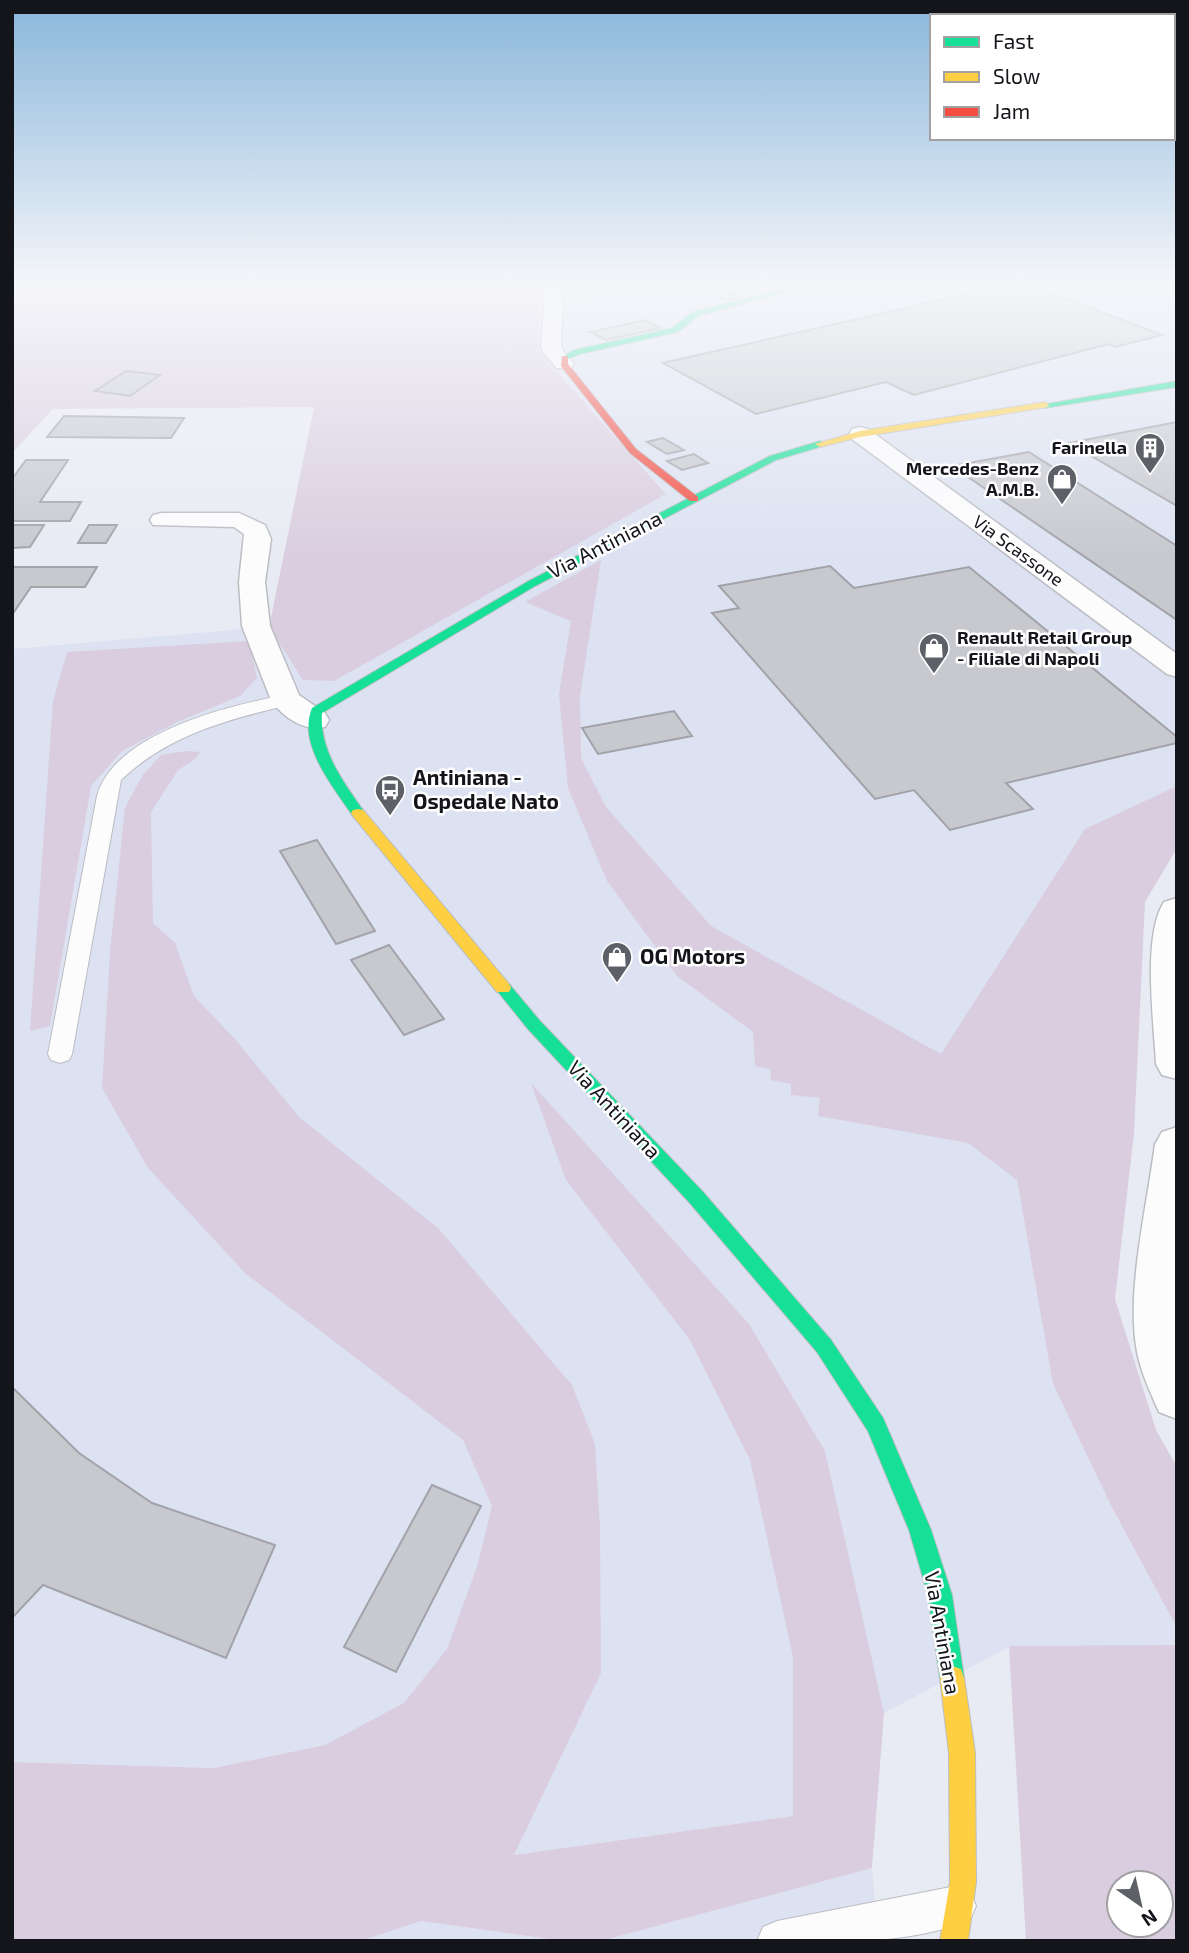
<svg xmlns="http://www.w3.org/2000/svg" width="1189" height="1953" font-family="'Exo 2',sans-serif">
<rect width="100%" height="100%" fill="#e8ebf3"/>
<!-- built -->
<g fill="#dce2f2">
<polygon points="655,283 1177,283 1177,849 1085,829 1017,1180 1053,1384 1111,1507 1177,1628 1177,1645 1009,1647 884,1713 793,1816 514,1855 325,1745 214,1768 12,1762 12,649 269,627 666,494 538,351 539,308"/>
<polygon points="872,1868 878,1941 601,1941"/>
<polygon points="421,1921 564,1941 361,1941"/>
</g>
<!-- green -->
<g fill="#d9cddf" fill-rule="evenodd">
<polygon points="12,283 543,283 539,308 538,351 666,494 334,681 303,680 269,627 314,407 53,409 12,453"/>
<polygon points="601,560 580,696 581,758 606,807 711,926 941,1054 1085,829 1177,786 1177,848 1145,902 1134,1133 1115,1299 1156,1430 1177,1467 1177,1628 1111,1506 1053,1384 1017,1180 968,1143 818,1116 820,1098 791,1095 791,1084 771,1080 770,1069 755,1066 753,1032 677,976 607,881 568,788 559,694 571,621 525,602"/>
<polygon points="249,641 257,678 240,696 177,722 122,751 91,786 50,1026 30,1031 53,701 67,652"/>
<polygon points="186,751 200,752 194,760 178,770 151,812 153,923 175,943 194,996 235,1039 299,1117 438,1228 572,1385 595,1444 600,1527 601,1673 514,1855 793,1816 793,1657 750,1460 690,1340 566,1180 531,1083 749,1324 825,1451 884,1713 872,1868 601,1941 564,1941 421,1921 361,1941 12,1941 12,1762 214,1768 325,1745 404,1703 447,1649 477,1567 492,1506 463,1440 246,1274 148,1168 102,1088 110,952 125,808 142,776 161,755"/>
<path d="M1177,1645V1941H1026L1009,1646ZM1161,1883V1925H1119V1883Z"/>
</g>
<!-- building -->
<g fill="#c8c9cf" stroke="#a2a3a9" stroke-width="2">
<polygon points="715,283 734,283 750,291 736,293"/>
<polygon points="955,283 1025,283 1162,335 1115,347 1109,344 914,395 886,382 756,414 663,363 977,292"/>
<polygon points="721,290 739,297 726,300 709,292"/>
<polygon points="645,320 661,328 606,340 590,332"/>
<polygon points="126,371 160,375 130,396 95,391"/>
<polygon points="64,416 184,418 171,438 47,437"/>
<polygon points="1177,422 1177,506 1069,443"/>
<polygon points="663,438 684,450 667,454 647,442"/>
<polygon points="1029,452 1177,546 1177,620 952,466"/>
<polygon points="694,454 708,463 682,470 667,461"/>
<polygon points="26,460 68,460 40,502 81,502 70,521 12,521 12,479"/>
<polygon points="12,525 44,525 30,547 12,548"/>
<polygon points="89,525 117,525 106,543 78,543"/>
<polygon points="830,566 854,588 969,567 1177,737 1177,743 1006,783 1033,809 950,830 914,790 875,799 712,613 739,608 719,586"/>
<polygon points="12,567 97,567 85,587 31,587 12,615"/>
<polygon points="674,711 692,736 598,754 582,728"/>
<polygon points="317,840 375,931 336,944 280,851"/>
<polygon points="389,945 444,1019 404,1035 351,960"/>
<polygon points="12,1387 79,1453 152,1503 275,1545 226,1658 43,1585 12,1618"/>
<polygon points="432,1485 481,1506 396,1672 344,1647"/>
</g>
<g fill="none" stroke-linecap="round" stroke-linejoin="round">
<!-- lane casing -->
<g stroke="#bbbdc3" stroke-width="2">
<g id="lane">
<path d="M286,695L295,700L292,704C230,719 169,734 121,780L72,1054L69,1060L60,1063L51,1060L48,1054L97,796C114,733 230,705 286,695Z"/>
<path d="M956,1886L970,1892L976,1906L970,1920C903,1947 828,1941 757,1941L763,1927L777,1921Z"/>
</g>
</g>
<!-- street casing -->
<g stroke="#bbbdc3" stroke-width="3">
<g id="street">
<polygon points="546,283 564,283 561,345 563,351 574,364 571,368 557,368 543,353 541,345"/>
<polygon points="860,427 868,429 1177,654 1177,677 1167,674 852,439 849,434 852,429"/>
<path d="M162,513H239L265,525L271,539L265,582L270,626L299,695L325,713L329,720L325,727C305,732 282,717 271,700L242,626L239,582L244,534L234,527L153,525L150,520L153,515Z"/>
<path d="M1177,898V1079L1162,1075L1156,1064C1154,1023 1142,936 1164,902Z"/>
<path d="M1177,1127V1419L1159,1412C1150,1392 1139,1368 1136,1346C1127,1285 1147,1207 1155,1144L1162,1132Z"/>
</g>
</g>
<!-- fast casing -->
<g stroke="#bbbdc3" stroke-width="2">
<g id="fast">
<polygon points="805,283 818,283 698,316 678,332 580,354 565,360 561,358 574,350 672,328 692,312"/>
<polygon points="1177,381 1177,387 1045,408 1041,405"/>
<path d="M820,441L825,444L823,446L776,460L535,586L322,713C319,751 344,783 365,813L363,816H353C334,788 297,744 312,708L527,582L770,456Z"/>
<polygon points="503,983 509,984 540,1021 703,1192 831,1340 883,1418 931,1530 952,1595 964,1678 961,1687 952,1690 943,1687 940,1678 928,1595 909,1530 868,1431 817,1352 689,1202 528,1029 495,988"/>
</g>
</g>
<!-- slow casing -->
<g stroke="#bbbdc3" stroke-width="2">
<g id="slow">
<polygon points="1045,402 1049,405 1048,407 860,437 820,447 815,444 860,431"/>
<polygon points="358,809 363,810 509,984 511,988 509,992 497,992 353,816 351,813 353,810"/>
<polygon points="952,1666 961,1669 964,1678 975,1753 976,1882 968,1941 940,1941 950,1882 949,1753 940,1678 943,1669"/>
</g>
</g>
<!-- jam casing -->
<g stroke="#bbbdc3" stroke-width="2">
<polygon id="jam" points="562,356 568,356 568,364 636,449 698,497 698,501 690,501 630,453 561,366"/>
</g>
<!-- lane -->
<use href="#lane" fill="#fcfcfd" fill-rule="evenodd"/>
<!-- street -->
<use href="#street" fill="#fcfcfd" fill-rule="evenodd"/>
<!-- fast -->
<use href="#fast" fill="#16e098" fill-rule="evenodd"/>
<!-- slow -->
<use href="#slow" fill="#ffcf43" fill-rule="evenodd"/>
<!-- jam -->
<use href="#jam" fill="#f24e42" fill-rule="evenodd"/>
</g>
<!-- sky -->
<linearGradient id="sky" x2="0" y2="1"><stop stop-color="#89b6da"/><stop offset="0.51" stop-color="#f5f6fa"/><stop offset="1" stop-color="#f5f6fa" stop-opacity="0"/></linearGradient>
<rect width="1189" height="557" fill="url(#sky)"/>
<!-- icons -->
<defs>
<g id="building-pin" transform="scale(1.575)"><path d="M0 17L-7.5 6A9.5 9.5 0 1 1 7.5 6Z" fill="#5e6067" stroke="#fff"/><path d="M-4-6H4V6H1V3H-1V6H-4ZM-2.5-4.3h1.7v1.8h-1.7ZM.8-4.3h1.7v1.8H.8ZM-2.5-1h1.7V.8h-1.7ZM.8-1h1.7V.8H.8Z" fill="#fff"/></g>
<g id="shop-pin" transform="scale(1.575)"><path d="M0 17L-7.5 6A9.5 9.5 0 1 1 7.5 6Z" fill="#5e6067" stroke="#fff"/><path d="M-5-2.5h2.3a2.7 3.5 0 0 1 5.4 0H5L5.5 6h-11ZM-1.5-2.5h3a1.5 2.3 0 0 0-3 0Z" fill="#fff"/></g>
<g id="bus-pin" transform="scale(1.575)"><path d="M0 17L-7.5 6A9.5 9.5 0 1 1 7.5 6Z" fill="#5e6067" stroke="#fff"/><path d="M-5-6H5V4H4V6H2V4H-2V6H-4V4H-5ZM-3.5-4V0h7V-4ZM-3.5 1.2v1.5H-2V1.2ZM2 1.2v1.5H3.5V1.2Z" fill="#fff"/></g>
</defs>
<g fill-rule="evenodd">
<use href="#building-pin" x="1150" y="448"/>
<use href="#shop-pin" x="1062" y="479"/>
<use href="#shop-pin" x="934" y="648"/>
<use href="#bus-pin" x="390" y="790"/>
<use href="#shop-pin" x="617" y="957"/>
</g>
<g text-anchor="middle" stroke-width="5" stroke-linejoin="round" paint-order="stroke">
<!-- far-poi labels -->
<g font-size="18" font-weight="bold" fill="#14151b" stroke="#fff" text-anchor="end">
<text x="1127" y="454">Farinella</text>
<text x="1039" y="475">Mercedes-Benz<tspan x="1039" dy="21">A.M.B.</tspan></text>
<text x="957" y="644" text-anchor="start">Renault Retail Group<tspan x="957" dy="21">- Filiale di Napoli</tspan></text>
</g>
<!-- far-street labels -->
<g font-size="18" fill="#14151b" stroke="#fff">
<text transform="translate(1018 551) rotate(36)" y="6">Via Scassone</text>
</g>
<!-- street labels -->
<g font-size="21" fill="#14151b" stroke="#fff">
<text transform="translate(605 545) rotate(-27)" y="7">Via Antiniana</text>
<text transform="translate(614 1110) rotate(47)" y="7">Via Antiniana</text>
<text transform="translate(942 1633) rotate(80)" y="7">Via Antiniana</text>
</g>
<!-- poi labels -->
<g font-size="21" font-weight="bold" fill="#14151b" stroke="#fff" text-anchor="start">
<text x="413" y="785">Antiniana -<tspan x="413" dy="24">Ospedale Nato</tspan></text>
<text x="640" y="964">OG Motors</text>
</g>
</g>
<!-- border -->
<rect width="1189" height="1953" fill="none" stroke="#14151b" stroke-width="28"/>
<!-- legend -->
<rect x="930" y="14" width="245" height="126" fill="#ffffff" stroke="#a1a1a4" stroke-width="2"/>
<rect x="944" y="37" width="35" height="10" fill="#16e098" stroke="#a1a1a4" stroke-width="2"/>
<text x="993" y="49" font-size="21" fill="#14151b">Fast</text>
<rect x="944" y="72" width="35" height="10" fill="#ffcf43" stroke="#a1a1a4" stroke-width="2"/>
<text x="993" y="84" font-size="21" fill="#14151b">Slow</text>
<rect x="944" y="107" width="35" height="10" fill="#f24e42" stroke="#a1a1a4" stroke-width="2"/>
<text x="993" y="119" font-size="21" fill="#14151b">Jam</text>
<!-- north arrow -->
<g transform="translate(1140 1904) rotate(146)"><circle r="33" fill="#ffffff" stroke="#a1a1a4" stroke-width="2"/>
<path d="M0-5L12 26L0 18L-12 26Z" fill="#5e6067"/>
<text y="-10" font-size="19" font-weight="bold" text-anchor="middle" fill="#14151b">N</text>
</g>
</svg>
